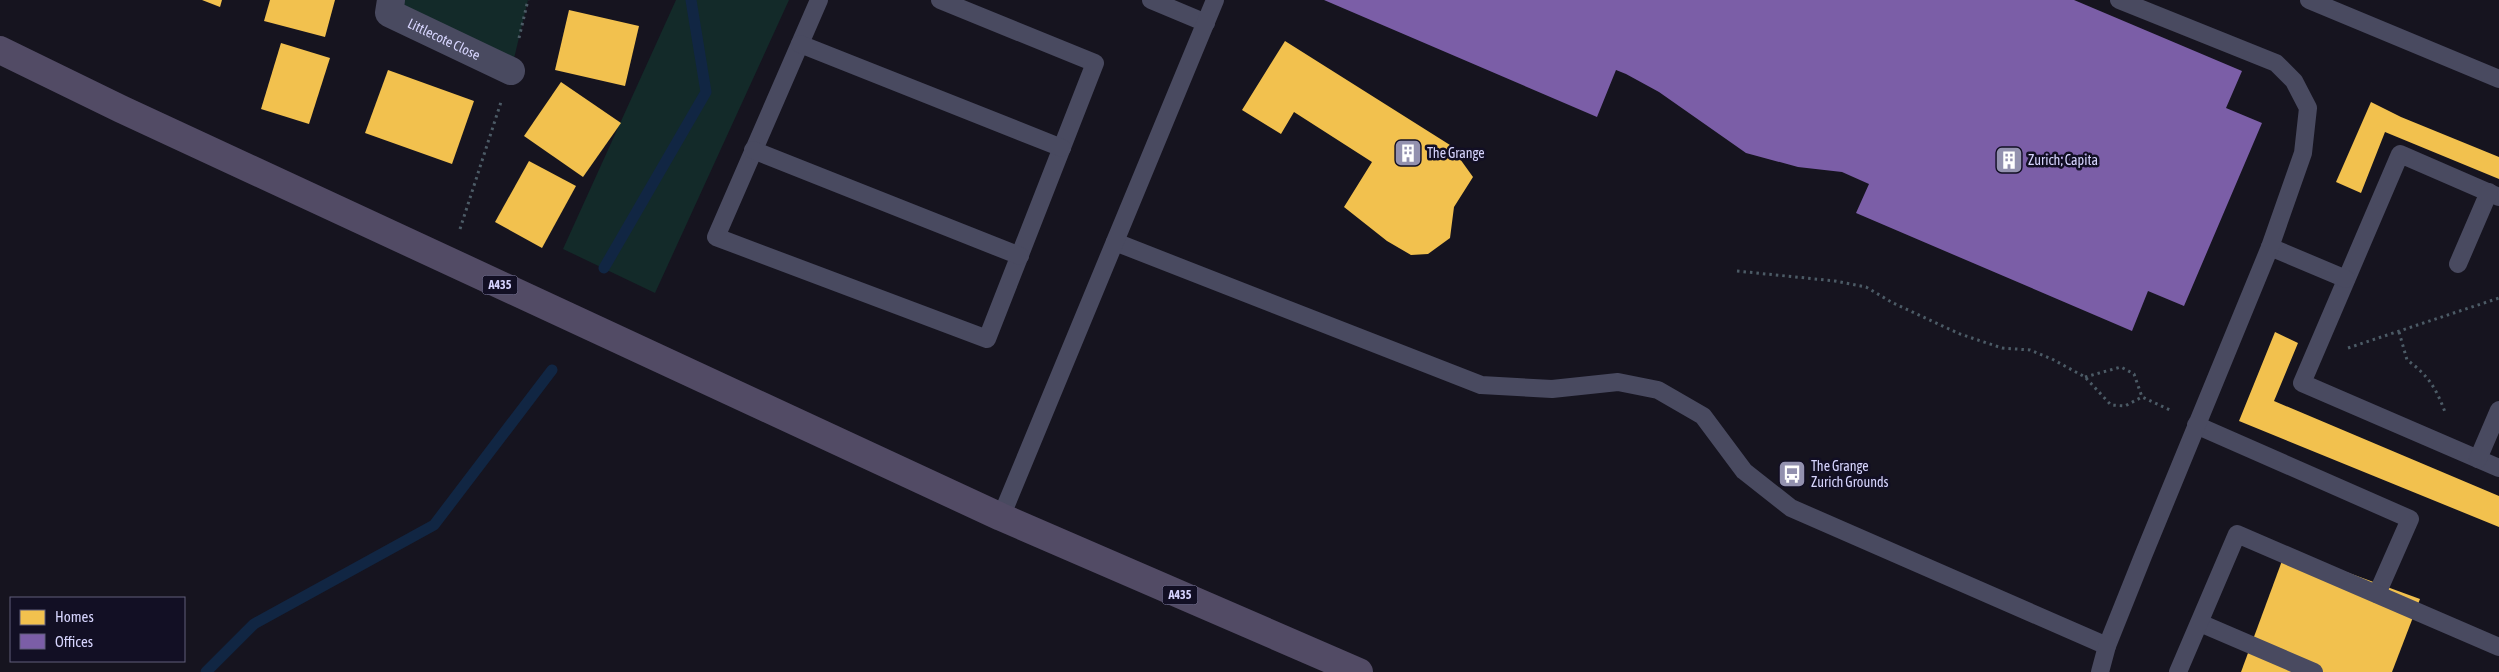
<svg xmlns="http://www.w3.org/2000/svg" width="2499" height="672" font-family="'Asap Condensed',sans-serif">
<rect width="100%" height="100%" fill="#16141f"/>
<!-- green -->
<g fill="#132a29">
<polygon points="391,0 528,0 511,71"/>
<polygon points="676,0 789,0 655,293 563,249"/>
</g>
<!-- homes -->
<g fill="#f2c14e">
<polygon points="202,0 222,0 220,7"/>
<polygon points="270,0 335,0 325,37 264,21"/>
<polygon points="569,10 639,26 625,86 555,70"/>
<polygon points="1285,41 1450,145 1473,177 1454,207 1450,238 1428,254 1411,255 1387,241 1344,207 1372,162 1294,112 1281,134 1242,110"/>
<polygon points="281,43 330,58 309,124 261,109"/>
<polygon points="388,70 474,101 452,164 365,133"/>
<polygon points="561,82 621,123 583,177 524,136"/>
<polygon points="2371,102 2401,117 2499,157 2499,179 2385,132 2361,193 2336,182"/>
<polygon points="529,161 576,186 542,248 495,222"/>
<polygon points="2275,332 2298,343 2274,401 2499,496 2499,527 2239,421"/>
<polygon points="2286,550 2420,599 2392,672 2241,672"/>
</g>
<!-- offices -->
<polygon fill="#7b5ea7" points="1324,0 2074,0 2242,71 2226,108 2262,123 2184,306 2148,291 2132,331 1856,213 1869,184 1842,172 1798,167 1746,153 1659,92 1626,74 1616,70 1597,117"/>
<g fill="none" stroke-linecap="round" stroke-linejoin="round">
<!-- stream -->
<g stroke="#112643" stroke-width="11">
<polyline points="604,268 706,92 691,0"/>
<polyline points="206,672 254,624 434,525 552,370"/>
</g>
<!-- path -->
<g stroke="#4c5b66" stroke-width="3" stroke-dasharray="2.5 4" stroke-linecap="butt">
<polyline points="519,38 528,0"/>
<polyline points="460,229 501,102"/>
<polyline points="1737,271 1835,281 1866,287 1893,303 1960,334 2002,348 2030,350 2052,359 2085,377 2111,405 2125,406 2142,397 2172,411"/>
<path d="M2399,332L2407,360C2428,375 2436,388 2445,412"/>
<polyline points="2348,348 2499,298"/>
<polyline points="2085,377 2121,367 2134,374 2142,397"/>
</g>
<!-- lane -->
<g stroke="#494a60" stroke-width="18">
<polyline points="819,0 716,237 987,339 1095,63 940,0"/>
<polyline points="1151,0 1206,23"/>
<polyline points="2309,0 2499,79"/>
<polyline points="800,44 1062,148"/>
<polyline points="753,150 1020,256"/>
<polyline points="2499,197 2400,154 2302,383 2499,468"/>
<polyline points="1115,242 1481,385 1552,389 1618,382 1658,390 1703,416 1744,471 1791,508 2107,646"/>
<polyline points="2270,247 2346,279"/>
<polyline points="2458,264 2489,192"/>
<polyline points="2196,425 2410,519 2377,594"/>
<polyline points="2478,459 2499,410"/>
<polyline points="1001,517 1215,0"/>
<polyline points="2200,623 2314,672"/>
<polyline points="2100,672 2107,646 2143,556 2270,247 2303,153 2308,108 2294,81 2276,63 2119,0"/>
<polyline points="2178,672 2237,534 2499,647"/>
</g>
<!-- street -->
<path stroke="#494a60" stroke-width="28" id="s1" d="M391,0L389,13L511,71"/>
<!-- primary -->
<polyline stroke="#524b65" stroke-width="28" points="0,50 121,109 1001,517 1359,672"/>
</g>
<!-- icons -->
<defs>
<g id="building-square" transform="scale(1.4375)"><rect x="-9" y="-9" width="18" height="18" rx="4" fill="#9391af" stroke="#120f24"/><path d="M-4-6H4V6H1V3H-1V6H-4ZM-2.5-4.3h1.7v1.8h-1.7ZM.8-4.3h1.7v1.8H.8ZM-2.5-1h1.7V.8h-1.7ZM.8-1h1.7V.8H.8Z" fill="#fff"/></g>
<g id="bus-square" transform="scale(1.4375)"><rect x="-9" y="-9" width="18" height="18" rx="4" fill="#9391af" stroke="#120f24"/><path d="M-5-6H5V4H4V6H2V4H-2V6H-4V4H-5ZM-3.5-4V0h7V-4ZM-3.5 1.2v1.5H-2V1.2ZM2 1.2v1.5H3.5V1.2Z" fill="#fff"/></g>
</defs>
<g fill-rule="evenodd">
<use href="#building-square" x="1408" y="153"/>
<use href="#building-square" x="2009" y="160"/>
<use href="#bus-square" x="1792" y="474"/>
</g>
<g text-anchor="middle" stroke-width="5" stroke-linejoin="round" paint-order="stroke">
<!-- shield labels -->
<g fill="#120f24" stroke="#9b99bc" stroke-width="1">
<rect x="482.5" y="275.5" width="35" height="19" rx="4"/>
<rect x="1162.5" y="585.5" width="35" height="19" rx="4"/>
</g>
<g font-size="12" font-weight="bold" fill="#d6d4fd">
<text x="500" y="289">A435</text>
<text x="1180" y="599">A435</text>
</g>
<!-- street labels -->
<g font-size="14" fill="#d6d4fd" stroke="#120f24">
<text dy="5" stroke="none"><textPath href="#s1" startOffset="74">Littlecote Close</textPath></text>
</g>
<!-- poi labels -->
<g font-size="14" fill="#d6d4fd" stroke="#120f24" text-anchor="start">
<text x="1427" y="158">The Grange</text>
<text x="2028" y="165">Zurich; Capita</text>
<text x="1811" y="471">The Grange<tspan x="1811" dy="16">Zurich Grounds</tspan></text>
</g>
</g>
<!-- legend -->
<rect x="10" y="597" width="175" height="65" fill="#120f24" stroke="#605e7b"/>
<rect x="20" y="610" width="25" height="15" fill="#f2c14e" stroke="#605e7b"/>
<text x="55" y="622" font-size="15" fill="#d6d4fd">Homes</text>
<rect x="20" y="634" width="25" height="15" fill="#7b5ea7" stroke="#605e7b"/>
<text x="55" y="647" font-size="15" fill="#d6d4fd">Offices</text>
</svg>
